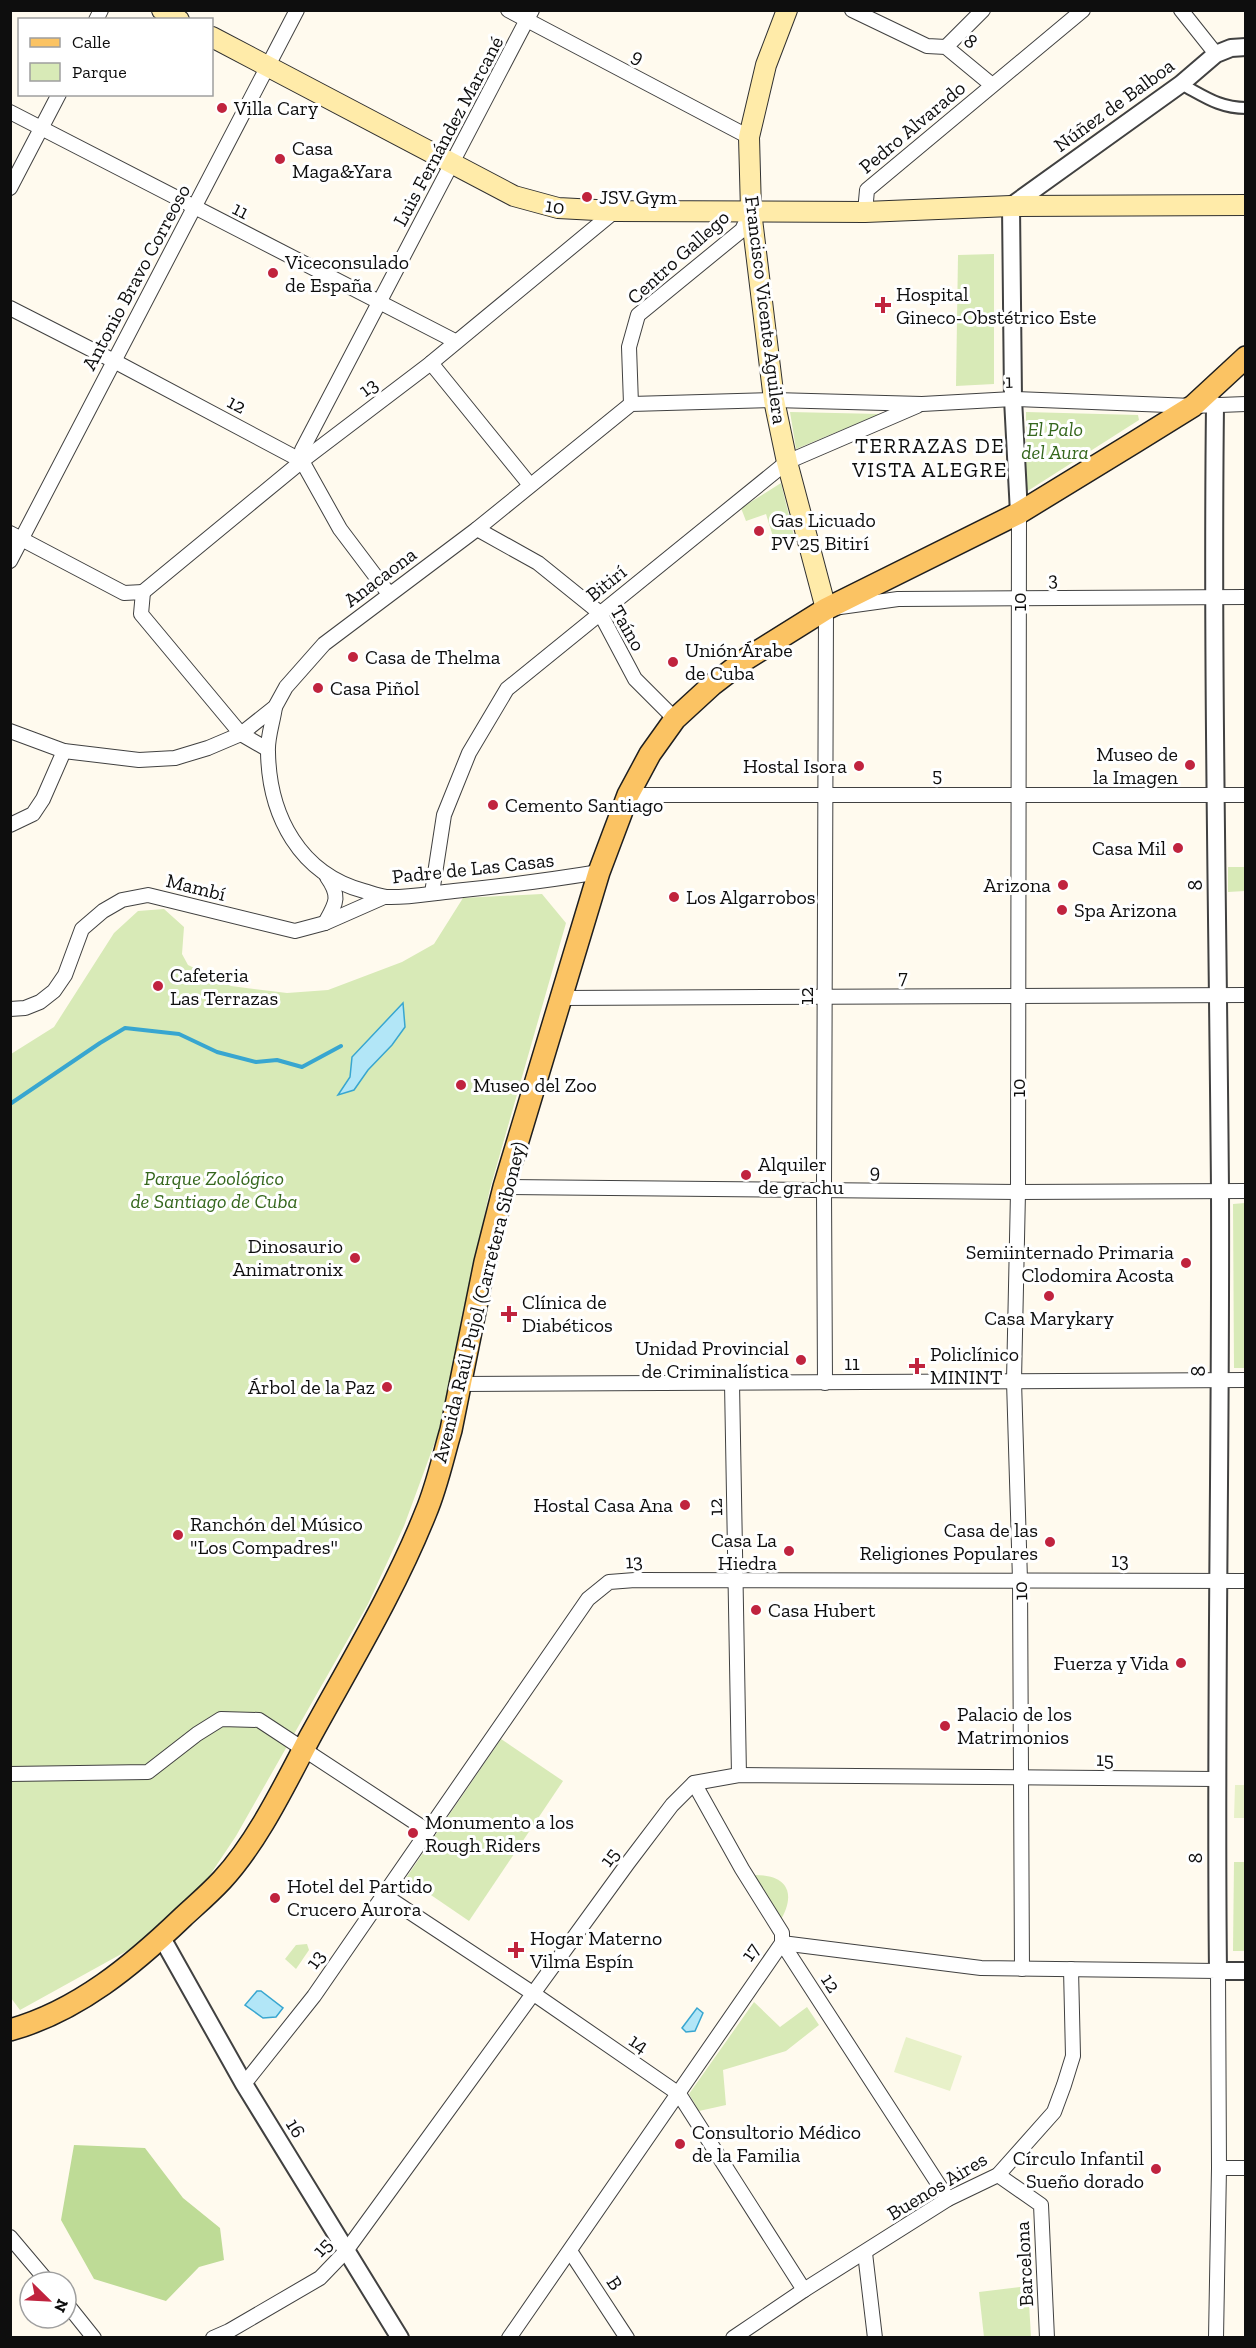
<svg xmlns="http://www.w3.org/2000/svg" width="1256" height="2348" font-family="'Zilla Slab',serif">
<rect width="100%" height="100%" fill="#fffaee"/>
<!-- green -->
<g fill="#d8eab7">
<polygon points="994,254 994,384 956,386 958,255"/>
<polygon points="790,412 880,414 796,449"/>
<polygon points="1026,412 1138,415 1139,420 1026,492"/>
<polygon points="781,483 794,536 775,543 766,514 746,521 741,508"/>
<polygon points="1228,867 1245,867 1245,891 1228,892"/>
<polygon points="542,894 566,923 490,1189 439,1431 404,1526 368,1604 236,1836 204,1884 152,1937 20,2010 11,1998 11,1054 54,1027 114,933 138,911 164,909 184,927 182,954 188,965 231,986 287,993 328,990 402,962 434,944 463,898"/>
<polygon points="1245,1203 1245,1368 1234,1368 1233,1204"/>
<polygon points="501,1739 563,1781 469,1921 406,1878"/>
<polygon points="1234,1862 1245,1862 1245,1951 1233,1951"/>
<path d="M752,1875C785,1874 798,1891 780,1921Z"/>
<polygon points="307,1944 309,1950 296,1969 285,1959 296,1945"/>
<polygon points="754,2002 780,2027 807,2007 819,2025 786,2051 723,2070 726,2105 699,2111 689,2094"/>
<polygon points="1028,2286 1031,2337 984,2337 979,2292"/>
</g>
<!-- forest -->
<polygon fill="#bedb96" points="74,2145 145,2148 183,2198 220,2228 224,2260 199,2267 166,2301 94,2279 61,2220"/>
<!-- pitch -->
<g fill="#e8f1c9">
<polygon points="1235,1785 1245,1785 1245,1818 1234,1818"/>
<polygon points="906,2037 962,2056 950,2091 894,2072"/>
</g>
<!-- water -->
<g fill="#b2e6f7" stroke="#38a6d0" stroke-width="1.5">
<polygon points="403,1003 405,1027 392,1045 368,1070 354,1090 338,1095 350,1077 352,1057"/>
<polygon points="257,1991 261,1991 283,2008 276,2017 263,2018 245,2005"/>
<polygon points="697,2008 703,2013 695,2031 686,2032 682,2028"/>
</g>
<g fill="none" stroke-linecap="round" stroke-linejoin="round">
<!-- stream -->
<polyline stroke="#38a6d0" stroke-width="4" points="10,1104 100,1043 125,1028 179,1034 217,1052 256,1062 277,1060 302,1067 341,1046"/>
<!-- pedestrian casing -->
<g stroke="#414141" stroke-width="14">
<path id="pedestrian" d="M1181,84C1204,96 1219,108 1246,108"/>
</g>
<!-- minor casing -->
<g stroke="#414141" stroke-width="16">
<g id="minor">
<polyline points="508,10 749,137"/>
<polyline points="852,10 927,46 946,47 992,85"/>
<polyline points="1181,10 1216,54"/>
<polyline points="96,20 101,10"/>
<polyline points="946,47 983,10"/>
<polyline points="10,112 455,341"/>
<polyline points="10,188 59,94"/>
<polyline points="865,212 867,190 1083,10"/>
<polyline points="10,308 114,361 302,461 340,529 389,594"/>
<polyline points="431,363 530,485"/>
<polyline points="631,404 629,347 638,315 742,230 750,213"/>
<polyline points="302,461 302,450 532,10"/>
<polyline points="1019,513 1018,1192 1014,1381 1020,1580 1022,1969"/>
<polyline points="477,529 538,563 600,613 635,679 675,719"/>
<polyline points="10,533 124,593 143,592 141,614 241,734 267,749"/>
<polyline points="10,561 297,10"/>
<polyline points="143,592 302,461 431,363 615,211"/>
<path d="M275,707C273,722 267,738 268,752C269,816 300,874 364,891C371,893 379,896 386,897C409,898 432,893 454,891C503,886 551,880 599,872"/>
<polyline points="10,731 64,751 139,760 175,758 208,748 241,734 275,707 286,687 324,644 477,529 631,404 774,400 922,404 1013,399 1193,406 1246,404"/>
<polyline points="628,795 1246,795"/>
<polyline points="10,825 33,814 43,799 64,751"/>
<polyline points="432,893 444,815 469,753 507,689 787,462 917,406"/>
<path d="M325,923C336,903 341,897 327,877"/>
<polyline points="561,998 1246,995"/>
<polyline points="10,1009 25,1008 40,1002 54,991 65,975 82,929 103,911 122,900 148,895 295,931 325,923 384,897"/>
<polyline points="504,1187 1018,1192 1246,1191"/>
<polyline points="732,1383 739,1775"/>
<polyline points="825,1383 824,1190 826,609 898,599 1246,597"/>
<polyline points="460,1384 1246,1380"/>
<polyline points="10,1774 148,1772 197,1734 221,1719 259,1720 428,1831"/>
<polyline points="694,1783 742,1869 782,1933 782,1943 948,2199"/>
<polyline points="384,1895 534,1994 679,2094 804,2290"/>
<polyline points="244,2084 314,1996 588,1599 609,1582 635,1580 1246,1581"/>
<polyline points="1219,2168 1246,2168"/>
<polyline points="998,2175 1041,2205 1047,2338"/>
<polyline points="10,2237 48,2282"/>
<polyline points="570,2251 627,2338"/>
<polyline points="865,2253 875,2338"/>
<polyline points="66,2303 94,2338"/>
<polyline points="213,2338 229,2331 320,2278 346,2251 628,1863 672,1805 694,1783 739,1775 1215,1779"/>
<polyline points="509,2338 782,1943 981,1968 1218,1971 1219,2168 1216,2338"/>
<polyline points="733,2338 804,2290 948,2199 998,2175 1054,2112 1064,2085 1073,2056 1071,1969"/>
</g>
</g>
<!-- tertiary casing -->
<g stroke="#414141" stroke-width="20">
<g id="tertiary">
<path d="M1215,405C1212,668 1218,930 1220,1192C1221,1452 1215,1712 1218,1971H1246"/>
<polyline points="1019,513 1013,399 1011,206 1181,84 1216,54 1231,48 1246,47"/>
<polyline points="162,1938 244,2084 400,2338"/>
</g>
</g>
<!-- secondary casing -->
<g stroke="#303030" stroke-width="22">
<g id="secondary">
<polyline points="162,10 179,20"/>
<polyline points="787,10 766,65 749,137 751,211 774,400 787,462 826,609"/>
<polyline points="212,37 514,196 558,208 615,211 865,212 1011,206 1246,205"/>
</g>
</g>
<!-- primary casing -->
<g stroke="#1f1f1f" stroke-width="24">
<path id="primary" d="M10,2030C78,2011 133,1965 183,1917C196,1905 210,1893 222,1880C258,1841 285,1784 310,1737C350,1664 395,1590 426,1512C437,1486 443,1457 451,1430L485,1262L504,1187L599,872L628,795L650,754L675,719L712,685L746,659L826,609L1019,513L1135,442L1193,406L1246,357"/>
</g>
<!-- pedestrian -->
<use href="#pedestrian" stroke="#fff" stroke-width="10"/>
<!-- minor -->
<use href="#minor" stroke="#fff" stroke-width="14"/>
<!-- tertiary -->
<use href="#tertiary" stroke="#fff" stroke-width="16"/>
<!-- secondary -->
<use href="#secondary" stroke="#ffeba9" stroke-width="20"/>
<!-- primary -->
<use href="#primary" stroke="#fbc363" stroke-width="21"/>
</g>
<!-- markers -->
<g fill="#c0233e" stroke="#fff" stroke-width="2">
<circle cx="222" cy="108" r="6"/>
<circle cx="280" cy="159" r="6"/>
<circle cx="587" cy="197" r="6"/>
<circle cx="273" cy="273" r="6"/>
<path d="M880 296h6v6h6v6h-6v6h-6v-6h-6v-6h6z"/>
<circle cx="759" cy="531" r="6"/>
<circle cx="353" cy="657" r="6"/>
<circle cx="673" cy="662" r="6"/>
<circle cx="318" cy="688" r="6"/>
<circle cx="1190" cy="765" r="6"/>
<circle cx="859" cy="766" r="6"/>
<circle cx="493" cy="805" r="6"/>
<circle cx="1178" cy="848" r="6"/>
<circle cx="1063" cy="885" r="6"/>
<circle cx="674" cy="897" r="6"/>
<circle cx="1062" cy="910" r="6"/>
<circle cx="158" cy="986" r="6"/>
<circle cx="461" cy="1085" r="6"/>
<circle cx="746" cy="1175" r="6"/>
<circle cx="355" cy="1258" r="6"/>
<circle cx="1186" cy="1263" r="6"/>
<circle cx="1049" cy="1296" r="6"/>
<path d="M506 1305h6v6h6v6h-6v6h-6v-6h-6v-6h6z"/>
<circle cx="801" cy="1360" r="6"/>
<path d="M914 1357h6v6h6v6h-6v6h-6v-6h-6v-6h6z"/>
<circle cx="387" cy="1387" r="6"/>
<circle cx="685" cy="1505" r="6"/>
<circle cx="178" cy="1535" r="6"/>
<circle cx="1050" cy="1542" r="6"/>
<circle cx="789" cy="1551" r="6"/>
<circle cx="756" cy="1610" r="6"/>
<circle cx="1181" cy="1663" r="6"/>
<circle cx="945" cy="1726" r="6"/>
<circle cx="413" cy="1833" r="6"/>
<circle cx="275" cy="1898" r="6"/>
<path d="M513 1941h6v6h6v6h-6v6h-6v-6h-6v-6h6z"/>
<circle cx="680" cy="2144" r="6"/>
<circle cx="1156" cy="2169" r="6"/>
</g>
<g text-anchor="middle" stroke-width="6" stroke-linejoin="round" paint-order="stroke">
<!-- street labels -->
<g font-size="20" fill="#0e0e0e" stroke="#fff">
<text transform="translate(971 41) rotate(39)" y="7">8</text>
<text transform="translate(638 56) rotate(28)" y="7">9</text>
<text transform="translate(1114 105) rotate(-36)" y="7">Núñez de Balboa</text>
<text transform="translate(912 127) rotate(-40)" y="7">Pedro Alvarado</text>
<text transform="translate(448 131) rotate(-62)" y="7">Luis Fernández Marcané</text>
<text transform="translate(555 206) rotate(8)" y="7">10</text>
<text transform="translate(241 210) rotate(27)" y="7">11</text>
<text transform="translate(678 257) rotate(-42)" y="7">Centro Gallego</text>
<text transform="translate(136 277) rotate(-62)" y="7">Antonio Bravo Correoso</text>
<text transform="translate(766 310) rotate(83)" y="7">Francisco Vicente Aguilera</text>
<text transform="translate(1009 381) rotate(-1)" y="7">1</text>
<text transform="translate(368 387) rotate(-37)" y="7">13</text>
<text transform="translate(237 404) rotate(28)" y="7">12</text>
<text transform="translate(380 577) rotate(-37)" y="7">Anacaona</text>
<text transform="translate(1053 579) rotate(-1)" y="7">3</text>
<text transform="translate(606 583) rotate(-39)" y="7">Bitirí</text>
<text transform="translate(1019 602) rotate(-90)" y="7">10</text>
<text transform="translate(628 628) rotate(60)" y="7">Taíno</text>
<text x="937" y="782">5</text>
<text transform="translate(473 868) rotate(-6)" y="7">Padre de Las Casas</text>
<text transform="translate(1195 885) rotate(-90)" y="7">8</text>
<text transform="translate(196 887) rotate(14)" y="7">Mambí</text>
<text x="903" y="984">7</text>
<text transform="translate(806 996) rotate(-90)" y="7">12</text>
<text transform="translate(1018 1088) rotate(-90)" y="7">10</text>
<text transform="translate(875 1171) rotate(1)" y="7">9</text>
<text transform="translate(479 1302) rotate(-76)" y="7">Avenida Raúl Pujol (Carretera Siboney)</text>
<text x="852" y="1370">11</text>
<text transform="translate(1198 1371) rotate(-90)" y="7">8</text>
<text transform="translate(715 1507) rotate(-91)" y="7">12</text>
<text x="1120" y="1567">13</text>
<text transform="translate(634 1561) rotate(-3)" y="7">13</text>
<text transform="translate(1020 1591) rotate(-91)" y="7">10</text>
<text transform="translate(1105 1759) rotate(1)" y="7">15</text>
<text transform="translate(609 1857) rotate(-54)" y="7">15</text>
<text transform="translate(1195 1858) rotate(-91)" y="7">8</text>
<text transform="translate(750 1952) rotate(-56)" y="7">17</text>
<text transform="translate(315 1959) rotate(-55)" y="7">13</text>
<text transform="translate(831 1983) rotate(57)" y="7">12</text>
<text transform="translate(639 2043) rotate(34)" y="7">14</text>
<text transform="translate(296 2128) rotate(59)" y="7">16</text>
<text transform="translate(937 2186) rotate(-31)" y="7">Buenos Aires</text>
<text transform="translate(322 2247) rotate(-47)" y="7">15</text>
<text transform="translate(1024 2264) rotate(-93)" y="7">Barcelona</text>
<text transform="translate(615 2283) rotate(57)" y="7">B</text>
</g>
<!-- poi labels -->
<g font-size="20" fill="#0e0e0e" stroke="#fff" text-anchor="start">
<text x="234" y="115">Villa Cary</text>
<text x="292" y="155">Casa<tspan x="292" dy="23">Maga&amp;Yara</tspan></text>
<text x="599" y="204">JSV Gym</text>
<text x="285" y="269">Viceconsulado<tspan x="285" dy="23">de España</tspan></text>
<text x="896" y="301">Hospital<tspan x="896" dy="23">Gineco-Obstétrico Este</tspan></text>
<text x="771" y="527">Gas Licuado<tspan x="771" dy="23">PV 25 Bitirí</tspan></text>
<text x="685" y="657">Unión Árabe<tspan x="685" dy="23">de Cuba</tspan></text>
<text x="365" y="664">Casa de Thelma</text>
<text x="330" y="695">Casa Piñol</text>
<text x="1178" y="761" text-anchor="end">Museo de<tspan x="1178" dy="23">la Imagen</tspan></text>
<text x="847" y="773" text-anchor="end">Hostal Isora</text>
<text x="505" y="812">Cemento Santiago</text>
<text x="1166" y="855" text-anchor="end">Casa Mil</text>
<text x="1051" y="892" text-anchor="end">Arizona</text>
<text x="686" y="904">Los Algarrobos</text>
<text x="1074" y="917">Spa Arizona</text>
<text x="170" y="982">Cafeteria<tspan x="170" dy="23">Las Terrazas</tspan></text>
<text x="473" y="1092">Museo del Zoo</text>
<text x="758" y="1171">Alquiler<tspan x="758" dy="23">de grachu</tspan></text>
<text x="343" y="1253" text-anchor="end">Dinosaurio<tspan x="343" dy="23">Animatronix</tspan></text>
<text x="1174" y="1259" text-anchor="end">Semiinternado Primaria<tspan x="1174" dy="23">Clodomira Acosta</tspan></text>
<text x="522" y="1309">Clínica de<tspan x="522" dy="23">Diabéticos</tspan></text>
<text x="1049" y="1325" text-anchor="middle">Casa Marykary</text>
<text x="789" y="1355" text-anchor="end">Unidad Provincial<tspan x="789" dy="23">de Criminalística</tspan></text>
<text x="930" y="1361">Policlínico<tspan x="930" dy="23">MININT</tspan></text>
<text x="375" y="1394" text-anchor="end">Árbol de la Paz</text>
<text x="673" y="1512" text-anchor="end">Hostal Casa Ana</text>
<text x="190" y="1531">Ranchón del Músico<tspan x="190" dy="23">"Los Compadres"</tspan></text>
<text x="1038" y="1537" text-anchor="end">Casa de las<tspan x="1038" dy="23">Religiones Populares</tspan></text>
<text x="777" y="1547" text-anchor="end">Casa La<tspan x="777" dy="23">Hiedra</tspan></text>
<text x="768" y="1617">Casa Hubert</text>
<text x="1169" y="1670" text-anchor="end">Fuerza y Vida</text>
<text x="957" y="1721">Palacio de los<tspan x="957" dy="23">Matrimonios</tspan></text>
<text x="425" y="1829">Monumento a los<tspan x="425" dy="23">Rough Riders</tspan></text>
<text x="287" y="1893">Hotel del Partido<tspan x="287" dy="23">Crucero Aurora</tspan></text>
<text x="530" y="1945">Hogar Materno<tspan x="530" dy="23">Vilma Espín</tspan></text>
<text x="692" y="2139">Consultorio Médico<tspan x="692" dy="23">de la Familia</tspan></text>
<text x="1144" y="2165" text-anchor="end">Círculo Infantil<tspan x="1144" dy="23">Sueño dorado</tspan></text>
</g>
<!-- park labels -->
<g font-size="20" font-style="italic" fill="#35671d" stroke="#fff">
<text x="1055" y="436">El Palo<tspan x="1055" dy="23">del Aura</tspan></text>
<text x="214" y="1185">Parque Zoológico<tspan x="214" dy="23">de Santiago de Cuba</tspan></text>
</g>
<!-- neighbourhood labels -->
<g font-size="21" letter-spacing="1.5" fill="#0e0e0e" stroke="#fff">
<text x="930" y="453">TERRAZAS DE<tspan x="930" dy="24">VISTA ALEGRE</tspan></text>
</g>
</g>
<!-- border -->
<rect width="1256" height="2348" fill="none" stroke="#0e0e0e" stroke-width="24"/>
<!-- legend -->
<rect x="18" y="18" width="195" height="78" fill="#ffffff" stroke="#9f9f9f" stroke-width="1.5"/>
<rect x="30" y="38" width="30" height="9" fill="#fbc363" stroke="#9f9f9f" stroke-width="1.5"/>
<text x="72" y="48" font-size="18" fill="#0e0e0e">Calle</text>
<rect x="30" y="63" width="30" height="18" fill="#d8eab7" stroke="#9f9f9f" stroke-width="1.5"/>
<text x="72" y="78" font-size="18" fill="#0e0e0e">Parque</text>
<!-- north arrow -->
<g transform="translate(48 2300) rotate(114)"><circle r="28" fill="#ffffff" stroke="#9f9f9f" stroke-width="1.5"/>
<path d="M0-4.5L10 22L0 15L-10 22Z" fill="#c0233e"/>
<text y="-9" font-size="16" font-weight="bold" text-anchor="middle" fill="#0e0e0e">N</text>
</g>
</svg>
